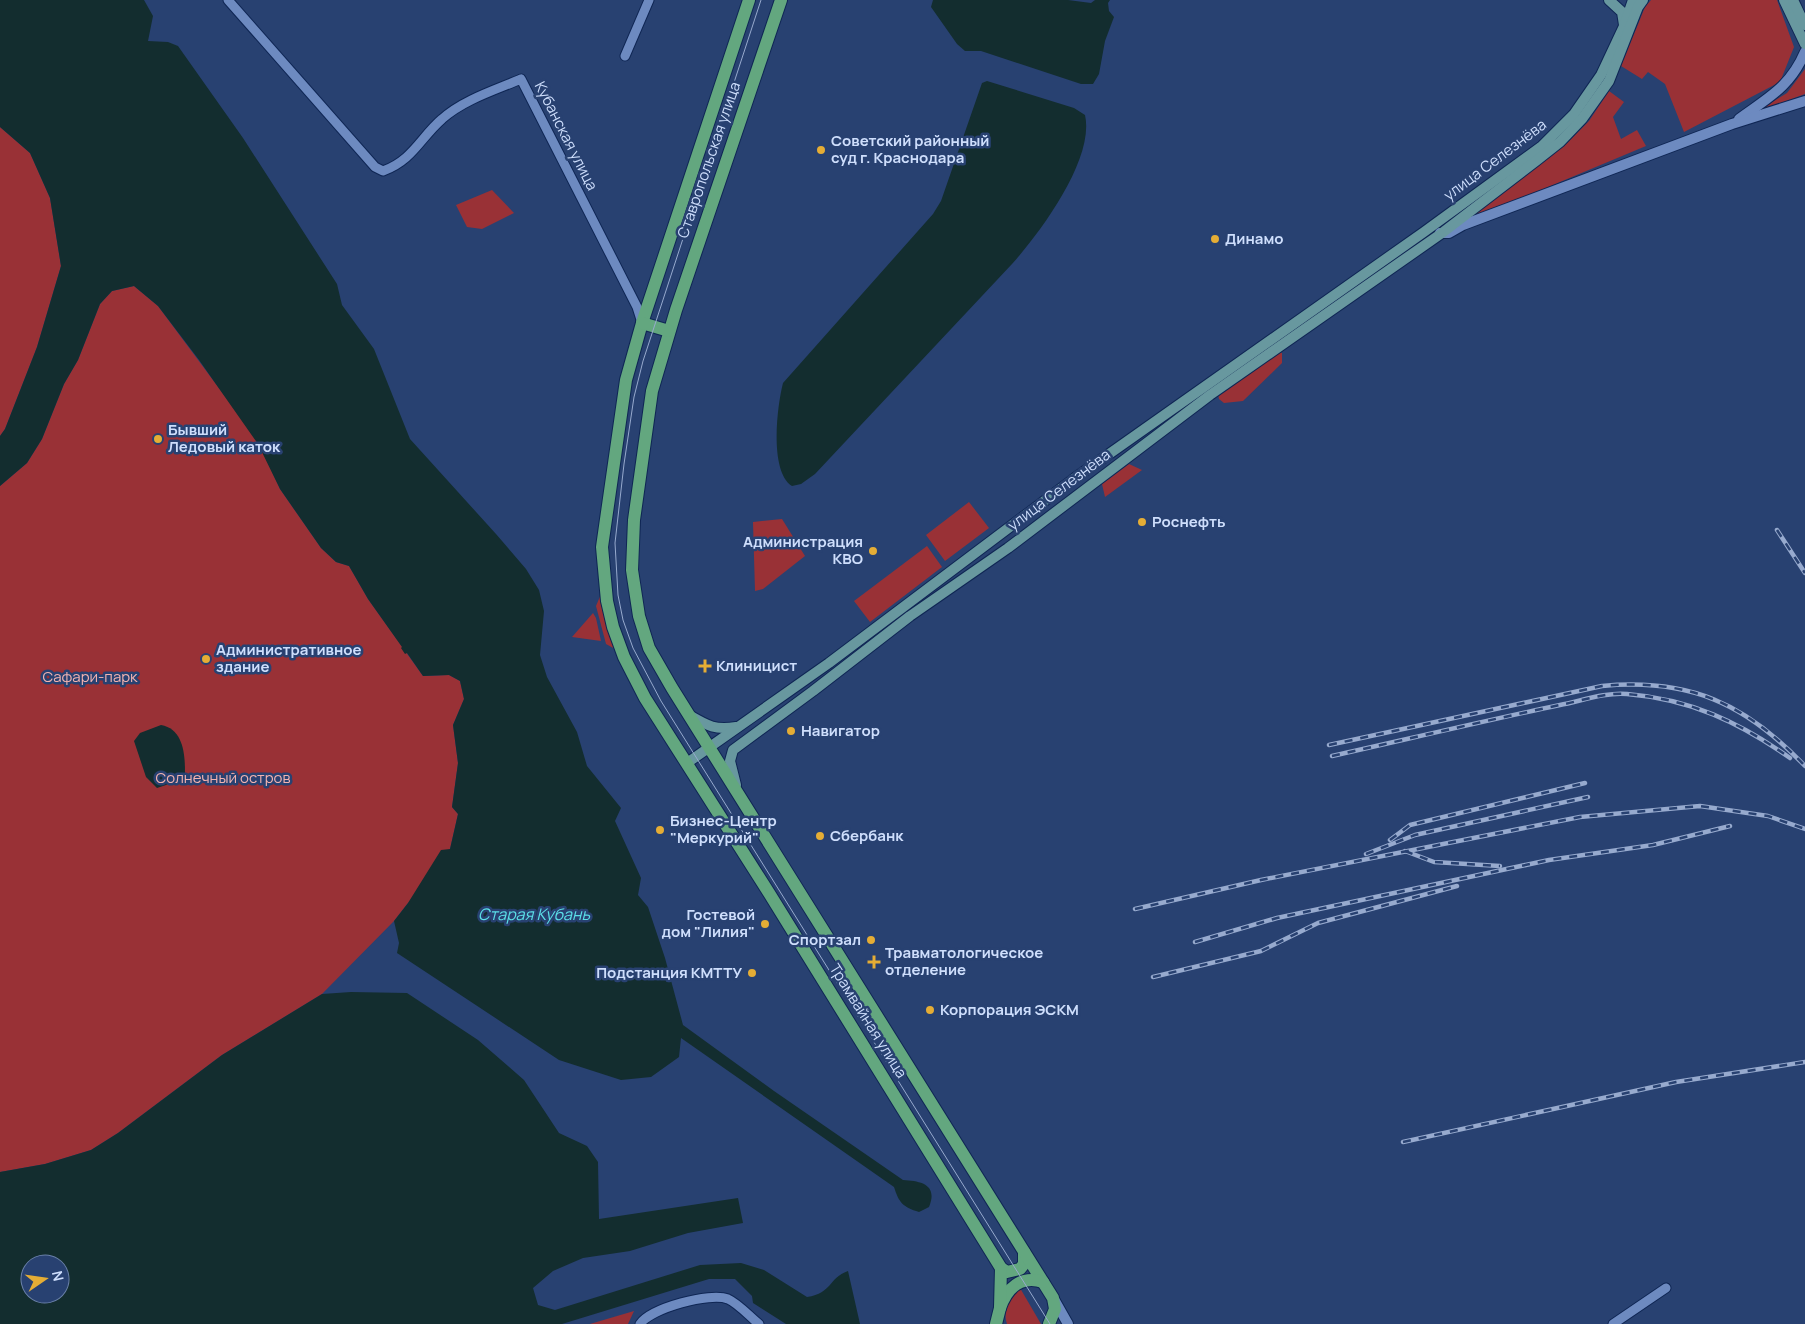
<svg xmlns="http://www.w3.org/2000/svg" width="1805" height="1324" font-family="Manrope,sans-serif">
<rect width="100%" height="100%" fill="#284171"/>
<!-- green -->
<g fill="#993136">
<polygon points="1651,0 1777,0 1794,47 1780,82 1684,132 1665,84 1648,72 1642,79 1621,66 1645,7"/>
<polygon points="1805,69 1805,94 1754,113 1787,93"/>
<polygon points="1609,91 1624,102 1613,117 1621,139 1637,130 1646,146 1474,218 1469,216 1567,143 1589,121"/>
<polygon points="0,127 30,153 50,198 61,266 37,347 5,429 0,436"/>
<polygon points="492,190 514,213 482,229 467,227 456,205"/>
<polygon points="134,286 158,306 230,403 259,444 280,489 321,548 336,562 349,566 368,599 423,676 449,675 460,681 464,699 453,725 458,763 452,807 458,814 450,849 394,921 322,994 222,1055 118,1133 91,1150 45,1164 0,1172 0,486 27,463 42,439 64,384 78,360 100,304 112,291"/>
<polygon points="1278,351 1282,353 1282,363 1243,401 1224,403 1219,399 1218,394"/>
<polygon points="1129,464 1142,470 1105,497 1102,484"/>
<polygon points="969,502 989,528 945,561 926,535"/>
<polygon points="782,519 805,556 763,589 755,591 753,522"/>
<polygon points="927,546 942,567 870,622 854,601"/>
<polygon points="601,594 615,649 606,644 596,606"/>
<polygon points="593,613 596,618 601,641 572,637"/>
<path d="M1020,1288L1041,1324H1007C1002,1308 1010,1299 1020,1288Z"/>
<polygon points="634,1311 628,1324 590,1324"/>
</g>
<!-- water -->
<g fill="#132d2f" fill-rule="evenodd">
<path d="M0,0H144L153,16L148,41L168,42L178,46L243,138L337,284L342,305L374,349L410,439L496,534L526,569L539,590L544,611L540,655L547,677L577,732L587,766L621,808L615,821L641,878L638,895L648,907L665,958L683,1025L774,1091L903,1180C922,1181 938,1185 929,1207L919,1212C903,1207 899,1203 894,1187L681,1038L679,1057L651,1077L621,1080L559,1060L397,953L399,943L394,921L408,903L441,850L450,849L458,814L452,807L458,763L453,725L464,699L460,681L449,675L423,676L407,653L405,654L401,648L402,647L368,599L349,566L336,562L321,548L280,489L258,444L199,360L158,306L134,286L112,291L100,304L78,360L64,384L42,439L27,463L0,486V436L5,429L37,347L61,266L50,198L30,153L0,127Z"/>
<polygon points="933,0 1068,0 1091,3 1095,0 1110,0 1108,3 1109,11 1114,17 1105,41 1099,74 1093,84 1081,84 981,51 965,51 957,44 931,7"/>
<path d="M987,81L1074,108L1085,115C1095,159 1040,233 1012,264L815,474L801,484L792,486C769,471 777,406 783,383L933,214L941,201L982,83Z"/>
<path d="M161,725C183,729 185,753 185,773L166,785L157,788L146,777L134,741L140,733Z"/>
<path d="M351,992L407,993L478,1040L524,1080L559,1133L587,1146L598,1162L599,1219L738,1198L743,1223L688,1233L630,1251L583,1258L553,1271L533,1288L538,1305L555,1310L700,1265L741,1263L764,1270L807,1297C833,1293 828,1278 848,1271L860,1324H786L753,1303L752,1296L735,1279H709L562,1324H0V1172L45,1164L91,1150L118,1133L222,1055L322,994ZM30,1264H60V1294H30Z"/>
</g>
<g fill="none" stroke-linecap="round" stroke-linejoin="round">
<!-- minor casing -->
<g stroke="#0f2654" stroke-width="11">
<g id="minor">
<path d="M228,0L375,167L383,171C413,160 420,138 442,119C463,100 495,90 521,79L637,307L642,323"/>
<polyline points="625,56 649,0"/>
<path d="M640,1324C651,1308 710,1292 728,1299C739,1304 750,1317 759,1324"/>
<polyline points="1613,1324 1666,1288"/>
</g>
</g>
<!-- tertiary casing -->
<g stroke="#0f2654" stroke-width="12">
<g id="tertiary">
<path d="M1739,119C1769,97 1790,87 1805,52"/>
<polyline points="1440,233 1449,233 1463,225 1732,124 1805,101"/>
<polyline points="1055,1301 1068,1324"/>
</g>
</g>
<!-- secondary casing -->
<g stroke="#0f2654" stroke-width="12">
<g id="secondary">
<polyline points="1609,0 1622,12 1624,25"/>
<polyline points="1784,0 1805,44"/>
<polyline points="1793,0 1805,25"/>
<path d="M689,715C708,726 714,730 736,727"/>
<polyline points="687,763 829,663 1075,478 1424,232 1542,146 1574,114 1601,75 1624,26 1633,0"/>
<polyline points="736,785 730,761 733,750 813,691 910,616 1008,548 1210,395 1442,233 1536,161 1560,142 1582,119 1609,81 1638,7 1643,0"/>
</g>
</g>
<!-- primary casing -->
<g stroke="#0f2654" stroke-width="14">
<g id="primary">
<polyline points="749,0 642,323 626,380 602,547 607,601 613,627 624,657 645,698 769,893 1001,1268 1007,1272 1020,1269 1024,1264 1024,1252"/>
<polyline points="781,0 676,310 652,391 634,520 632,570 639,616 649,648 672,688 1053,1298 1055,1309 1049,1324"/>
<polyline points="642,323 669,331"/>
<path d="M1000,1308C1007,1288 1021,1275 1043,1282"/>
<polyline points="996,1324 1000,1308 1001,1268"/>
</g>
</g>
<!-- minor -->
<use href="#minor" stroke="#6d8ac0" stroke-width="9"/>
<!-- tertiary -->
<use href="#tertiary" stroke="#6d8ac0" stroke-width="10"/>
<!-- secondary -->
<use href="#secondary" stroke="#68989f" stroke-width="10"/>
<!-- primary -->
<use href="#primary" stroke="#63a77f" stroke-width="12"/>
<!-- tram -->
<polyline stroke="#97aace" stroke-width="1" points="761,0 643,361 634,397 624,464 615,543 618,595 623,620 633,648 661,701 1050,1324"/>
<!-- rail casing -->
<g stroke="#97aace" stroke-width="4.5">
<g id="rail">
<polyline points="1777,530 1805,573"/>
<path d="M1329,745L1602,686C1689,678 1745,703 1805,766"/>
<path d="M1332,756C1408,739 1484,721 1560,705C1581,701 1606,692 1627,694C1690,699 1739,722 1790,758"/>
<polyline points="1390,840 1410,825 1585,783"/>
<polyline points="1405,851 1434,862 1500,866"/>
<polyline points="1366,854 1415,835 1588,797"/>
<polyline points="1135,909 1261,880 1580,817 1700,806 1768,816 1805,829"/>
<polyline points="1195,942 1277,918 1549,860 1653,845 1730,826"/>
<polyline points="1153,977 1261,951 1318,923 1457,886"/>
<polyline points="1403,1142 1676,1082 1805,1062"/>
</g>
</g>
<!-- rail -->
<use href="#rail" stroke="#284171" stroke-width="2.5" stroke-dasharray="8" stroke-linecap="butt"/>
</g>
<!-- markers -->
<g fill="#e5ad35" stroke="#284171" stroke-width="2">
<circle cx="821" cy="150" r="5"/>
<circle cx="1215" cy="239" r="5"/>
<circle cx="158" cy="439" r="5"/>
<circle cx="1142" cy="522" r="5"/>
<circle cx="873" cy="551" r="5"/>
<circle cx="206" cy="659" r="5"/>
<path d="M702.5 658.5h5v5h5v5h-5v5h-5v-5h-5v-5h5z"/>
<circle cx="791" cy="731" r="5"/>
<circle cx="660" cy="830" r="5"/>
<circle cx="820" cy="836" r="5"/>
<circle cx="765" cy="924" r="5"/>
<circle cx="871" cy="940" r="5"/>
<path d="M871.5 954.5h5v5h5v5h-5v5h-5v-5h-5v-5h5z"/>
<circle cx="752" cy="973" r="5"/>
<circle cx="930" cy="1010" r="5"/>
</g>
<g text-anchor="middle" stroke-width="5" stroke-linejoin="round" paint-order="stroke">
<!-- street labels -->
<g font-size="15" fill="#cedefc" stroke="#284171">
<text transform="translate(566 136) rotate(63)" y="5">Кубанская улица</text>
<text transform="translate(709 160) rotate(-71)" y="5">Ставропольская улица</text>
<text transform="translate(1495 160) rotate(-37)" y="5">улица Селезнёва</text>
<text transform="translate(1059 490) rotate(-37)" y="5">улица Селезнёва</text>
<text transform="translate(868 1021) rotate(58)" y="5">Трамвайная улица</text>
</g>
<!-- poi labels -->
<g font-size="15" font-weight="bold" fill="#cedefc" stroke="#284171" text-anchor="start">
<text x="831" y="146">Советский районный<tspan x="831" dy="17">суд г. Краснодара</tspan></text>
<text x="1225" y="244">Динамо</text>
<text x="168" y="435">Бывший<tspan x="168" dy="17">Ледовый каток</tspan></text>
<text x="1152" y="527">Роснефть</text>
<text x="863" y="547" text-anchor="end">Администрация<tspan x="863" dy="17">КВО</tspan></text>
<text x="216" y="655">Административное<tspan x="216" dy="17">здание</tspan></text>
<text x="716" y="671">Клиницист</text>
<text x="801" y="736">Навигатор</text>
<text x="670" y="826">Бизнес-Центр<tspan x="670" dy="17">"Меркурий"</tspan></text>
<text x="830" y="841">Сбербанк</text>
<text x="755" y="920" text-anchor="end">Гостевой<tspan x="755" dy="17">дом "Лилия"</tspan></text>
<text x="861" y="945" text-anchor="end">Спортзал</text>
<text x="885" y="958">Травматологическое<tspan x="885" dy="17">отделение</tspan></text>
<text x="742" y="978" text-anchor="end">Подстанция КМТТУ</text>
<text x="940" y="1015">Корпорация ЭСКМ</text>
</g>
<!-- park labels -->
<g font-size="15" fill="#f3b3b0" stroke="#284171">
<text x="90" y="682">Сафари-парк</text>
<text x="223" y="783">Солнечный остров</text>
</g>
<!-- water labels -->
<g font-size="16" font-style="italic" fill="#5bdee7" stroke="#284171">
<text x="534" y="920">Старая Кубань</text>
</g>
</g>
<!-- north arrow -->
<g transform="translate(45 1279) rotate(77)"><circle r="24" fill="#284171" stroke="#6a80a9"/>
<path d="M0-4L9 19L0 12L-9 19Z" fill="#e5ad35"/>
<text y="-8" font-size="14" font-weight="bold" text-anchor="middle" fill="#cedefc">N</text>
</g>
</svg>
